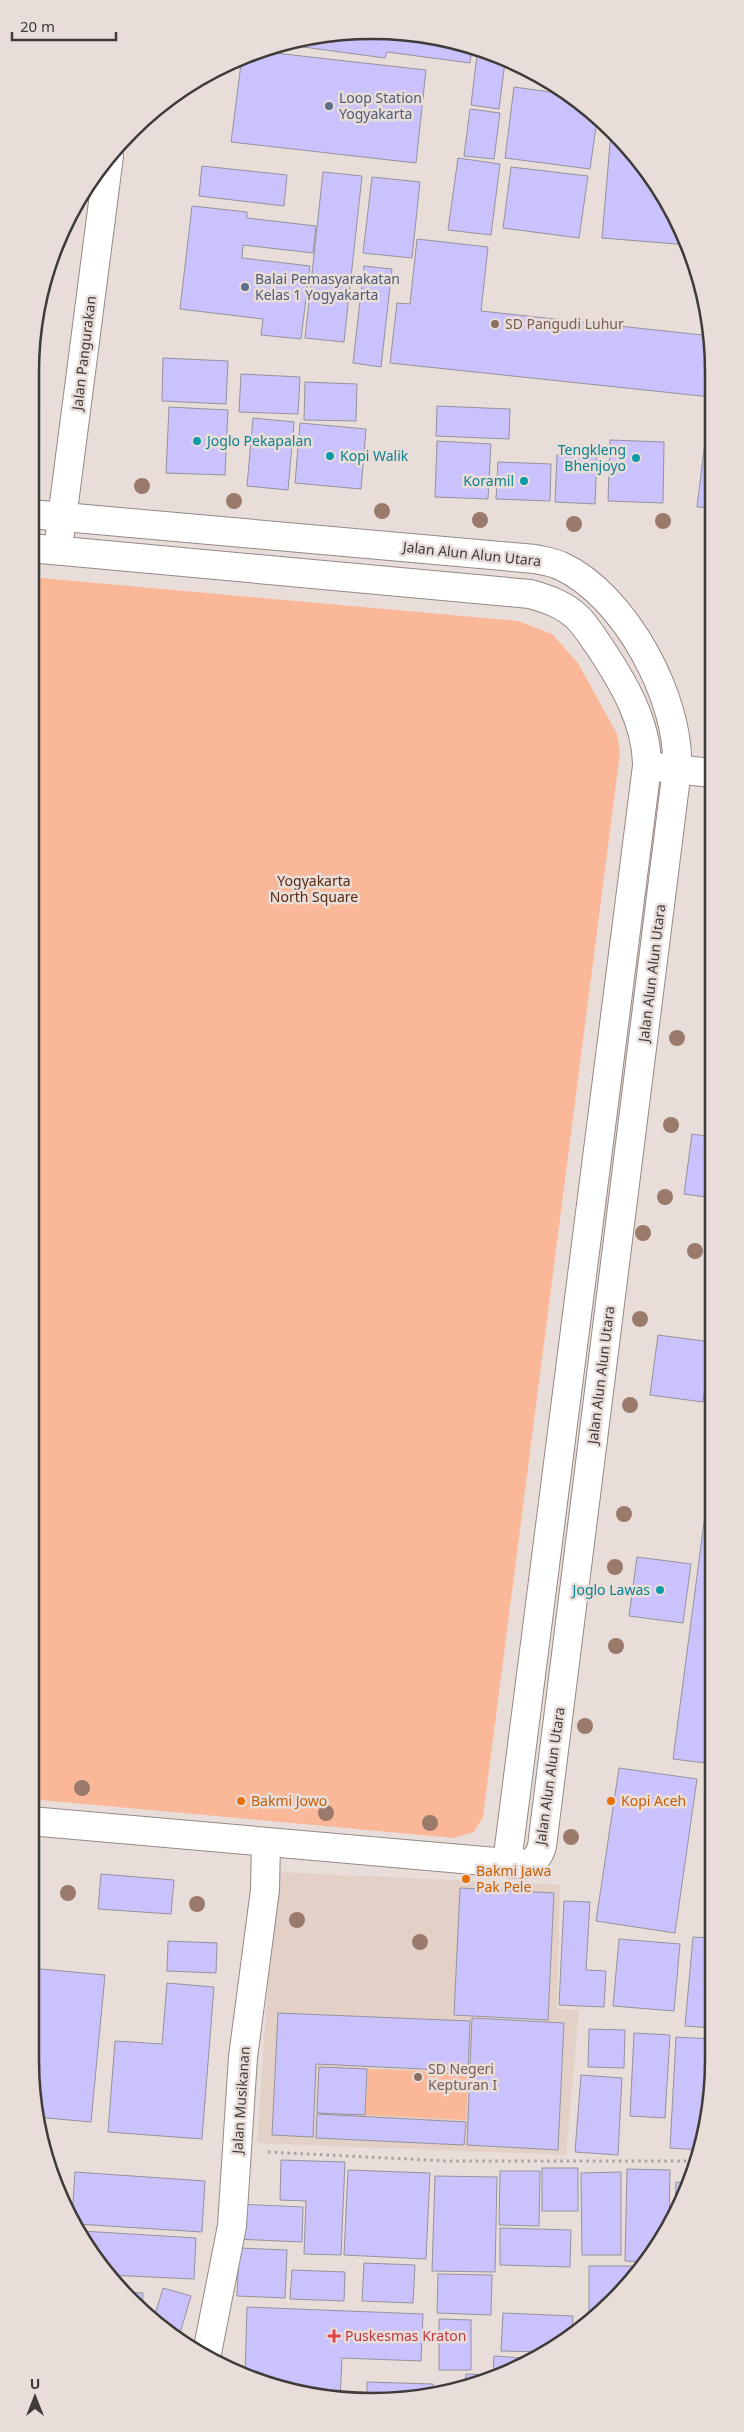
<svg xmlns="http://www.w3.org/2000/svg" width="744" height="2432" font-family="'Noto Sans',sans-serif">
<rect width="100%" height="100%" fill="#e8ddd8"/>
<!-- built -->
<polygon fill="#e3d0c7" points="276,1872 560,1885 557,2009 579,2010 566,2155 257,2143"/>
<!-- green -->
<g fill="#fbb898">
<polygon points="30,577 518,621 552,634 578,663 617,734 620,753 483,1817 474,1832 454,1838 30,1799"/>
<polygon points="368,2069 468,2073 466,2120 365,2115"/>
</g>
<!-- building -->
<g fill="#cac2fc" stroke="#94939d">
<polygon points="372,30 439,37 472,49 470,63 387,52 385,58 281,44 306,37"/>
<polygon points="257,51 426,70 416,163 231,142 242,56"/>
<polygon points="477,55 493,57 505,62 499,109 471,105"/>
<polygon points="514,87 565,94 597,120 590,169 505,158"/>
<polygon points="470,109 500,113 494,159 464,156"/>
<polygon points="611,132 629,146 689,245 602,238"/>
<polygon points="458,158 500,164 491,235 448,230"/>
<polygon points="202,166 287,175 284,206 199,196"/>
<polygon points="511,167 588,176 579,238 503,228"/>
<polygon points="323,172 362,176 344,342 305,338"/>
<polygon points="372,177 420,182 412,258 363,253"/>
<polygon points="192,206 247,212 247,218 316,226 313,253 243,245 242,258 310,266 301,339 261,335 263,319 180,309"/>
<polygon points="417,239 488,247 481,311 711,336 711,397 390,363 397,303 410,304"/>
<polygon points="364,266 392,269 381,367 353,363"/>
<polygon points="163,358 228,361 226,404 162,401"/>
<polygon points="241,374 300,377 298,414 239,412"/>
<polygon points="305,382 357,384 356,421 304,420"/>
<polygon points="437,406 510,409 509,439 436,436"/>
<polygon points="169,407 228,410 225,475 166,473"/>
<polygon points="253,418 294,422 288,490 247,486"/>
<polygon points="300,423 366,429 361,489 295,483"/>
<polygon points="610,440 664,442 663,503 608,501"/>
<polygon points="437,441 491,444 488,499 435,497"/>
<polygon points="705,442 711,443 711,508 697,507"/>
<polygon points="557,455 597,456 595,504 555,502"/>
<polygon points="498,462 551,464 550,501 496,499"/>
<polygon points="692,1134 712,1137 713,1198 684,1194"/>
<polygon points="658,1335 711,1342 703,1402 650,1395"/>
<polygon points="713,1454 714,1764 673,1759"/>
<polygon points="637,1557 691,1564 683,1623 629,1616"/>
<polygon points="619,1768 697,1779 675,1933 596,1921"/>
<polygon points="30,1863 37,1864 30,1925"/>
<polygon points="101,1874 174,1880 171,1914 98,1909"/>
<polygon points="460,1888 554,1893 548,2020 454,2015"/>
<polygon points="564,1901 590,1902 586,1970 606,1971 604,2007 559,2005"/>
<polygon points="693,1937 714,1938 714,2028 685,2026"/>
<polygon points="619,1939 680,1944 674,2011 613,2006"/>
<polygon points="168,1941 217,1943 216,1973 167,1971"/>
<polygon points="30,1968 105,1975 91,2122 36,2117 30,2060"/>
<polygon points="167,1983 214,1987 202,2139 108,2132 115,2041 162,2044"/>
<polygon points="278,2013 470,2021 468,2071 316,2064 313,2137 272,2135"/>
<polygon points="472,2018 564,2023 558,2150 467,2145"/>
<polygon points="589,2029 625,2030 624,2068 588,2067"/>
<polygon points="634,2033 670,2035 665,2118 630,2116"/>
<polygon points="676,2037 714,2039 707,2127 700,2150 670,2148"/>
<polygon points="319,2067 367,2069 365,2115 317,2113"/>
<polygon points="581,2075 622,2078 618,2155 575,2152"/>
<polygon points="317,2114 466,2122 464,2145 316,2138"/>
<polygon points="281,2160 345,2162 341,2255 304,2254 306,2201 280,2200"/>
<rect x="542" y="2168" width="36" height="43"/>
<polygon points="627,2169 670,2170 669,2227 656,2250 647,2262 625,2261"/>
<polygon points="348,2170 430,2173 426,2259 344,2255"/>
<polygon points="500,2171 540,2171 539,2226 499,2225"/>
<polygon points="75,2172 205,2181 202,2232 77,2224 72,2217"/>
<polygon points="621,2172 621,2255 582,2255 581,2173"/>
<polygon points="435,2176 497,2177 495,2272 432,2271"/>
<polygon points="676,2182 690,2183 675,2214"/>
<polygon points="237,2204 303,2207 302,2242 235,2239"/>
<polygon points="500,2228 571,2230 570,2267 500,2265"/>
<polygon points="81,2231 196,2238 194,2279 108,2275"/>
<polygon points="239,2248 287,2250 285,2298 237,2296"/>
<polygon points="364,2263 415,2265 413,2303 362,2301"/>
<polygon points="589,2266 643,2266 614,2302 603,2311 589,2311"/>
<polygon points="292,2270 345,2272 344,2301 290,2299"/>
<polygon points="438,2274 492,2275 491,2315 437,2313"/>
<polygon points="163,2288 191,2296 178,2340 153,2321"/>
<polygon points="122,2292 143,2293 142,2311"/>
<polygon points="247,2307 423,2314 421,2361 342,2358 340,2400 328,2399 245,2374"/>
<polygon points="503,2313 573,2316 572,2336 562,2344 545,2352 501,2351"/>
<polygon points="439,2319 471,2320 471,2370 439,2370"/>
<polygon points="494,2356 522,2358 522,2362 465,2388 466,2374 493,2375"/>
<polygon points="367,2382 433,2384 433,2395 394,2401 367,2400"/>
</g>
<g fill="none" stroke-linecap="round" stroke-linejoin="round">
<!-- minor casing -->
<g stroke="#948985" stroke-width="30">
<g id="minor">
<path d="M30,1821L507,1863C525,1865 537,1865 542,1846L677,769"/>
<polyline points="507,1863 647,766"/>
<polyline points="204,2357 207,2353 232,2226 243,2057 265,1890 266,1842"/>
</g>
</g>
<!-- tertiary casing -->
<g stroke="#948985" stroke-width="30">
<g id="tertiary">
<path d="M30,514L535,559C543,561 553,562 561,566C625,595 681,700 677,769"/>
<polyline points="60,534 109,156"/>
<path d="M30,548L530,594C548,599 565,605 578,618C586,626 592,636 599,646C623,682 647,722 647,766L712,773"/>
</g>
</g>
<!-- path -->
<polyline stroke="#aaa29e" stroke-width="3" stroke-dasharray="2.5 4" stroke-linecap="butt" points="268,2152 447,2161 697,2161"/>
<!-- minor -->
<use href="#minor" stroke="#fff" stroke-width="28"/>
<!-- tertiary -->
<use href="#tertiary" stroke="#fff" stroke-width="28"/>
</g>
<!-- trees -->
<g fill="#9a7b6b">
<circle cx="142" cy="486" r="8"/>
<circle cx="234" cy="501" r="8"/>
<circle cx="382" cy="511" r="8"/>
<circle cx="480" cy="520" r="8"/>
<circle cx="663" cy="521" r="8"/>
<circle cx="574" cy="524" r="8"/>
<circle cx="677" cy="1038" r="8"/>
<circle cx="671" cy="1125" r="8"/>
<circle cx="665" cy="1197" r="8"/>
<circle cx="643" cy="1233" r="8"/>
<circle cx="695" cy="1251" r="8"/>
<circle cx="640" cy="1319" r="8"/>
<circle cx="630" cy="1405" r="8"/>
<circle cx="624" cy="1514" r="8"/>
<circle cx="615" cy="1567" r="8"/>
<circle cx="616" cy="1646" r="8"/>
<circle cx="585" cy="1726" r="8"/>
<circle cx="82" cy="1788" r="8"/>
<circle cx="326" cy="1813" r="8"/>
<circle cx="430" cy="1823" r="8"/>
<circle cx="571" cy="1837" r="8"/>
<circle cx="68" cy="1893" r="8"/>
<circle cx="197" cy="1904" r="8"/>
<circle cx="297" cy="1920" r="8"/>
<circle cx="420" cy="1942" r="8"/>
</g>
<!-- markers -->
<g fill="#5c6f8a" stroke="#e8ddd8" stroke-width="2">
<circle cx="329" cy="106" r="5"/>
<circle cx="245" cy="287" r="5"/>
</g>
<g fill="#8d6e63" stroke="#e8ddd8" stroke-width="2">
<circle cx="495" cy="324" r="5"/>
<circle cx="418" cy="2077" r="5"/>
</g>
<g fill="#0f9aa8" stroke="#e8ddd8" stroke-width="2">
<circle cx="197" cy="441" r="5"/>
<circle cx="330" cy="456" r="5"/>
<circle cx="636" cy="458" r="5"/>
<circle cx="524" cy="481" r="5"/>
<circle cx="660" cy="1590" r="5"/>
</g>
<g fill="#e8710a" stroke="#e8ddd8" stroke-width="2">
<circle cx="241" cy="1801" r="5"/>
<circle cx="611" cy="1801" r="5"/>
<circle cx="466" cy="1879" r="5"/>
</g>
<path fill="#e0444e" stroke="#e8ddd8" stroke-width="2" d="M331.5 2328.5h5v5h5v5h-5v5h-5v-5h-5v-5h5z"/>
<g text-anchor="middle" stroke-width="5" stroke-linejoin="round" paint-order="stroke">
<!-- service labels -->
<g font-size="14" fill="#4e5e75" stroke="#e8ddd8" text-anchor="start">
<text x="339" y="103">Loop Station<tspan x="339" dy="16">Yogyakarta</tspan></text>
<text x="255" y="284">Balai Pemasyarakatan<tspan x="255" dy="16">Kelas 1 Yogyakarta</tspan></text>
</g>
<!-- education labels -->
<g font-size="14" fill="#785e54" stroke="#e8ddd8" text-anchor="start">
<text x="505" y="329">SD Pangudi Luhur</text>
<text x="428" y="2074">SD Negeri<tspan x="428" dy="16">Kepturan I</tspan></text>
</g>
<!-- street labels -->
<g font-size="14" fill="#3f3b39" stroke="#e8ddd8">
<text transform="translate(84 353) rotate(-83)" y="5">Jalan Pangurakan</text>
<text transform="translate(472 554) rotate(6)" y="5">Jalan Alun Alun Utara</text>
<text transform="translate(652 973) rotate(-83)" y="5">Jalan Alun Alun Utara</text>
<text transform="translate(601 1375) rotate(-83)" y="5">Jalan Alun Alun Utara</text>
<text transform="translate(550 1776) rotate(-82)" y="5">Jalan Alun Alun Utara</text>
<text transform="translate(241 2100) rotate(-86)" y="5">Jalan Musikanan</text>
</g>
<!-- culture labels -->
<g font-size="14" fill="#0d838f" stroke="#e8ddd8" text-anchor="end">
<text x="207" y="446" text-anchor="start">Joglo Pekapalan</text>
<text x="626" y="455">Tengkleng<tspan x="626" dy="16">Bhenjoyo</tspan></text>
<text x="340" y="461" text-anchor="start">Kopi Walik</text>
<text x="514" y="486">Koramil</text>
<text x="650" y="1595">Joglo Lawas</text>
</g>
<!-- park labels -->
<g font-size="14" fill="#5a2a11" stroke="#e8ddd8">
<text x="314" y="886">Yogyakarta<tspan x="314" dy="16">North Square</tspan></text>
</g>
<!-- food labels -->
<g font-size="14" fill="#c56008" stroke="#e8ddd8" text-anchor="start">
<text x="251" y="1806">Bakmi Jowo</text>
<text x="621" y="1806">Kopi Aceh</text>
<text x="476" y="1876">Bakmi Jawa<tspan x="476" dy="16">Pak Pele</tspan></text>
</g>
<!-- health labels -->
<g font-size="14" fill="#be3a42" stroke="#e8ddd8" text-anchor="start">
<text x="345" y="2341">Puskesmas Kraton</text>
</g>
</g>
<!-- crop -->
<path d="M0 0H744V2432H0ZM372 39H372A333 333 0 0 1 705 372V2060A333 333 0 0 1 372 2393H372A333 333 0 0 1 39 2060V372A333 333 0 0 1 372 39Z" fill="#e8ddd8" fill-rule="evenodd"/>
<path fill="none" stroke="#3f3b39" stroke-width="2.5" d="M372 39H372A333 333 0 0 1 705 372V2060A333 333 0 0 1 372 2393H372A333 333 0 0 1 39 2060V372A333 333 0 0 1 372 39Z"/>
<!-- north arrow -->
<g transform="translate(35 2397)" stroke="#e8ddd8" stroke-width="4" paint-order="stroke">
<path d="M0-4L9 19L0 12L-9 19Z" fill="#3f3b39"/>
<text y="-8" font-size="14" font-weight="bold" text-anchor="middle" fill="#3f3b39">U</text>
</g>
<!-- scale -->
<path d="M12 32v8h104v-8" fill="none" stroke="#3f3b39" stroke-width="2.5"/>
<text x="20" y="32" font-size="15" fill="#3f3b39" stroke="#e8ddd8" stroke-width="4" paint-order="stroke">20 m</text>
</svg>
